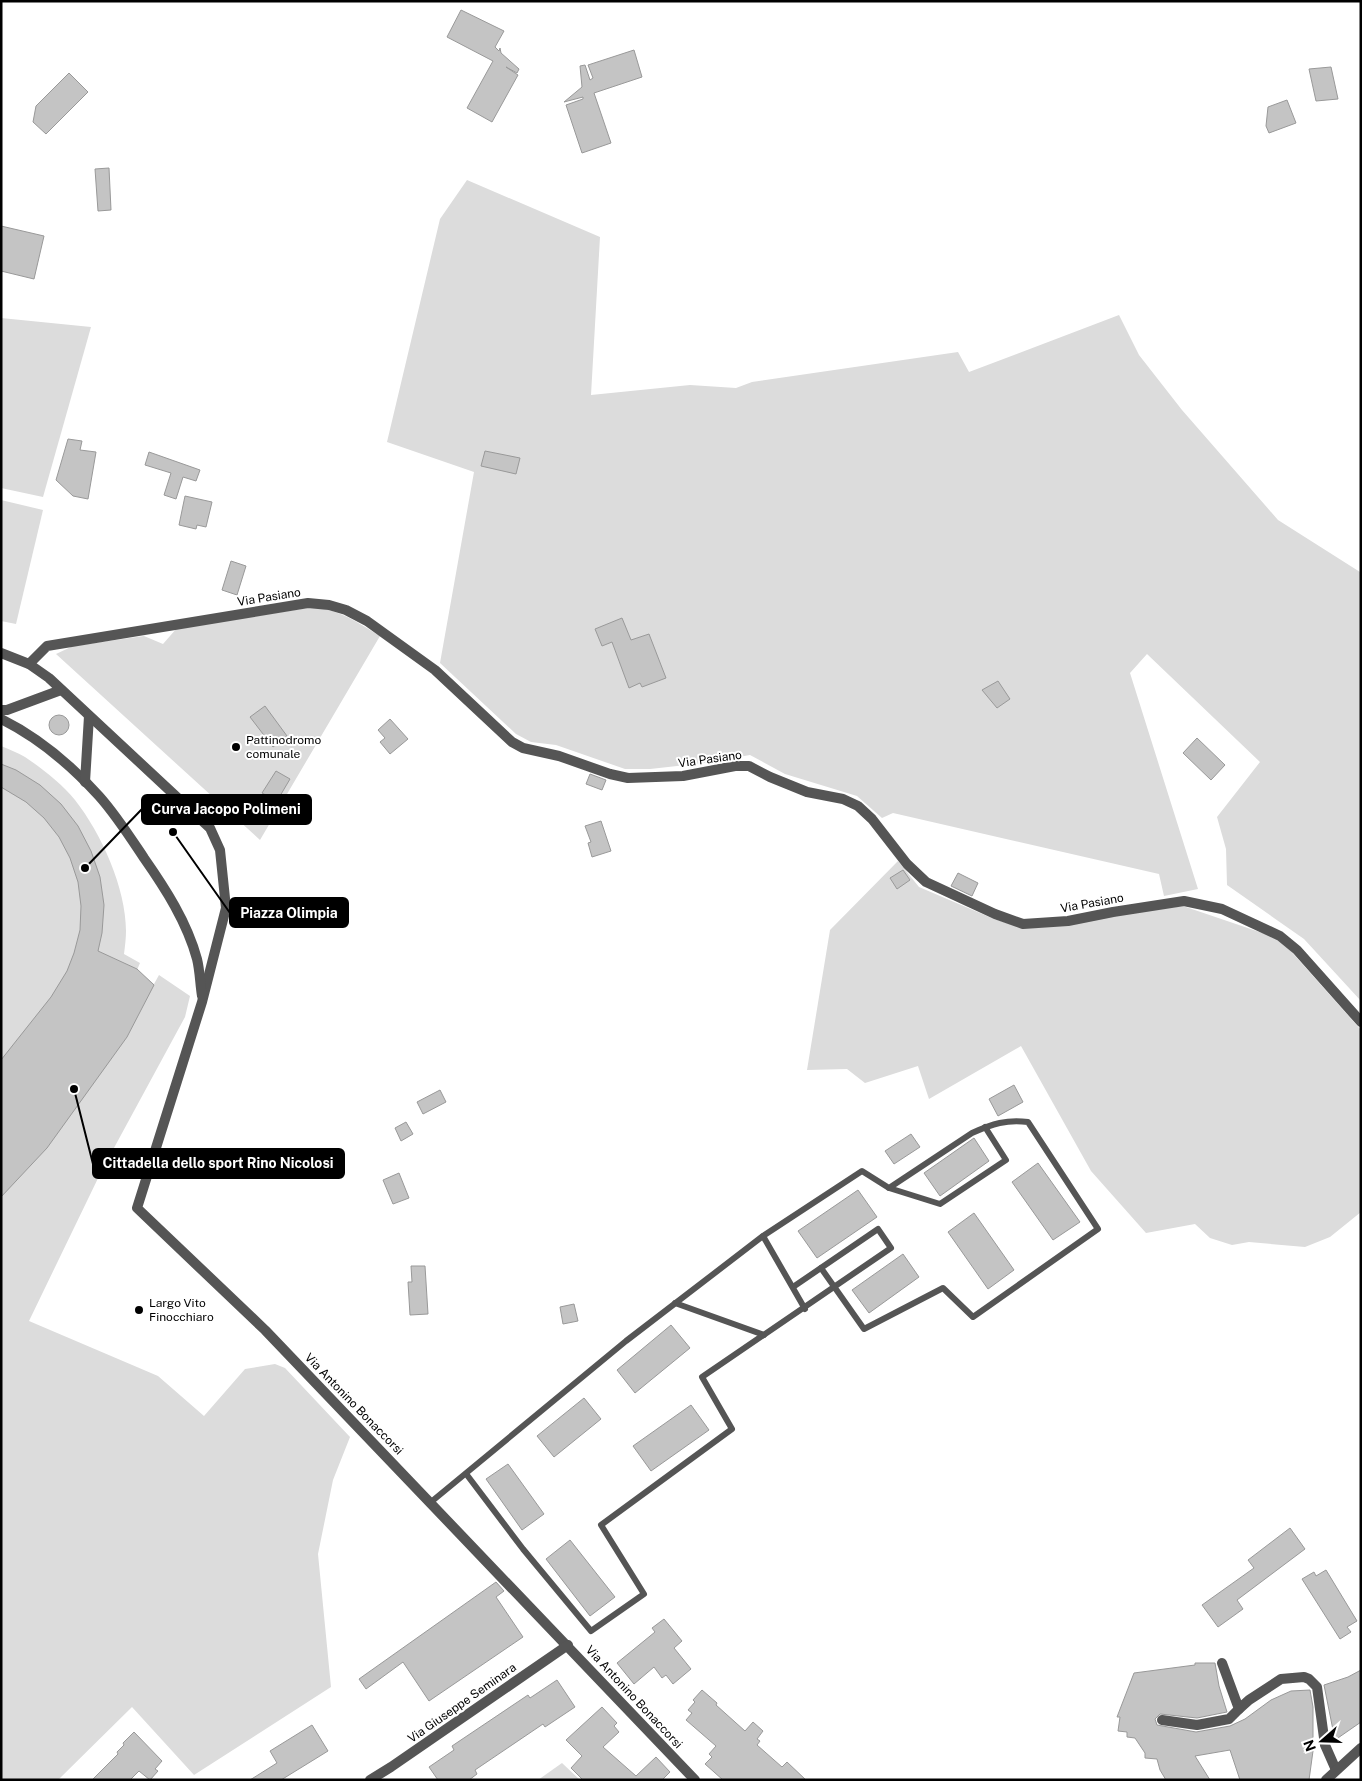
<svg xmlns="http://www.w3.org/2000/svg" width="1362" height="1781" font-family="'Public Sans',sans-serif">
<rect width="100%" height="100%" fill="#fff"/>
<!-- green -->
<g fill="#dcdcdc">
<polygon points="467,180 600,237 591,395 690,385 736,388 752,382 958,352 969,372 1119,315 1139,355 1182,410 1278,520 1360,572 1361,574 1361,1001 1304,939 1227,885 1226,849 1217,817 1260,762 1147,654 1130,673 1198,889 1164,896 1159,874 893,813 882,818 857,796 785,774 750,755 704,763 650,769 625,769 556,745 531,742 516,734 440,663 474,472 387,442 440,219"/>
<polygon points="1,318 91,327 43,497 1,488"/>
<polygon points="1,500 43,510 16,624 1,621"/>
<path d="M314,607C342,611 357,622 380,636L260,840L56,654L73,646L144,636L163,644L177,628Z"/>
<path d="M1,746C9,749 18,753 25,757C43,769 62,784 75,800C101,833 126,888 126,931C126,938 125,946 124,954L140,963L137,970L154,984L159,975L190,996L185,1017L102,1170L29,1321L158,1376L204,1416L245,1369L275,1364L285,1368L350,1437L333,1480L318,1554L331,1687L194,1775L132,1707L58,1780H1Z"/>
<polygon points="898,861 919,887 994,919 1023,928 1183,906 1280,939 1361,1030 1361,1212 1330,1237 1305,1247 1249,1242 1232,1245 1210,1238 1195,1224 1146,1233 1091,1171 1021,1046 929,1099 918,1066 865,1083 847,1069 807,1070 830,930"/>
<polygon points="562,1763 580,1780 538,1780"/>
</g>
<!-- building -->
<g fill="#c4c4c4" stroke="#999">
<polygon points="461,10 504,31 495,47 499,51 500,48 501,53 519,69 517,73 506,67 518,75 492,122 467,108 493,61 447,37"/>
<polygon points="634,50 642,77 594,93 611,143 582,153 566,105 583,99 583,97 564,102 582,87 580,66 585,65 590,80 593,78 588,65"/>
<polygon points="1331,67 1338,99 1316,101 1309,69"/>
<polygon points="69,73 88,92 46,134 33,122 36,106"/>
<polygon points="1287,100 1296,123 1269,133 1266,126 1268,107"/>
<polygon points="109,168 111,210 98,211 95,169"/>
<polygon points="1,226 44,236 34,279 1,271"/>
<polygon points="68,439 82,441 80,450 96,452 88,499 73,496 56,480"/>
<polygon points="485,451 520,458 516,474 481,466"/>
<polygon points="149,452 200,470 196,481 183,477 176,499 164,495 171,473 145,465"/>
<polygon points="185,496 212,502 206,527 197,525 196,529 179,525"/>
<polygon points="231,561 246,566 237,595 222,590"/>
<polygon points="622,618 631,640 649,634 666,678 642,687 640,683 629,688 612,642 602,646 595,629"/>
<polygon points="998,681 1010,699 997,708 982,690"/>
<polygon points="265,706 287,736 273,747 250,717"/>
<circle cx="59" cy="725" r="10"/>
<polygon points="390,719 408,739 390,754 380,742 385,738 378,730"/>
<polygon points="1197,738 1225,765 1211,780 1183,753"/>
<polygon points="1,764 16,770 40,785 61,804 78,826 91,851 100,877 104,905 102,933 98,951 137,969 154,985 127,1037 47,1148 1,1197 1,1060 51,997 67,971 74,953 80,930 81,906 78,882 70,858 59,837 44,818 26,802 1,787"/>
<polygon points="276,771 290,779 277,801 262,793"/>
<polygon points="590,774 606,780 602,790 586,784"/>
<polygon points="601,821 611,851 592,857 588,843 591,842 585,826"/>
<polygon points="903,870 910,880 897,889 890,878"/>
<polygon points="958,873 978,883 972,896 951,886"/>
<polygon points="1014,1085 1023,1102 998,1116 989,1099"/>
<polygon points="440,1090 446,1102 423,1114 417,1102"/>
<polygon points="406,1122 413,1134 401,1141 395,1128"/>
<polygon points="911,1134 920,1147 894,1164 885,1151"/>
<polygon points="974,1138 989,1161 940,1196 924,1173"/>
<polygon points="1038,1163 1080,1222 1053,1240 1012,1182"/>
<polygon points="399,1173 409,1198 393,1204 383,1180"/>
<polygon points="858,1190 877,1217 817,1258 798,1231"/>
<polygon points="974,1213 1014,1270 988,1289 948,1232"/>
<polygon points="903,1254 919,1277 869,1313 852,1290"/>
<polygon points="411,1266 425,1266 428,1314 410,1315 408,1282 412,1282"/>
<polygon points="574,1304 578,1321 563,1324 560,1307"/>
<polygon points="671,1325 690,1348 635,1393 617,1370"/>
<polygon points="584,1398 601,1419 554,1457 537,1436"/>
<polygon points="691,1405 709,1430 651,1471 633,1446"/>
<polygon points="508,1464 544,1514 522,1530 486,1479"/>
<polygon points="1290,1528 1305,1549 1237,1600 1243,1609 1218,1627 1202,1605 1254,1568 1248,1560"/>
<polygon points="570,1540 615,1597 590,1616 546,1559"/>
<polygon points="1326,1570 1357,1621 1347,1627 1351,1632 1340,1639 1302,1579 1314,1572 1316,1576"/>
<polygon points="496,1582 504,1591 496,1597 523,1637 429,1701 403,1662 366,1689 359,1679"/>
<polygon points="664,1619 682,1641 674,1648 691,1669 673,1684 666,1675 662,1678 654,1667 634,1684 617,1663 655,1632 652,1628"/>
<polygon points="1195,1663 1215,1663 1219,1686 1227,1712 1197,1718 1160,1714 1155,1719 1157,1725 1196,1732 1230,1726 1245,1719 1271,1700 1291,1691 1310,1690 1313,1707 1313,1751 1309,1780 1240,1780 1230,1750 1195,1756 1210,1780 1166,1780 1160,1770 1157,1759 1145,1758 1145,1753 1135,1738 1127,1737 1127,1732 1118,1731 1120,1717 1117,1717 1134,1673 1195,1665"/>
<polygon points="1361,1670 1361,1722 1335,1740 1324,1685 1348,1677"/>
<polygon points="557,1680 575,1707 545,1727 543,1724 475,1770 477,1774 469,1780 438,1780 429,1767 454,1750 452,1746 528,1695 530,1698"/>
<polygon points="702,1690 717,1703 716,1705 745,1731 753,1722 763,1731 757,1739 760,1741 757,1745 782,1767 787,1762 806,1780 723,1780 705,1764 712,1757 709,1754 716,1746 686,1720 692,1713 688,1710 695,1702 693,1700"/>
<polygon points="602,1707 617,1723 614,1726 619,1732 603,1747 636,1776 656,1757 670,1772 662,1780 583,1780 571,1768 582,1756 566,1740"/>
<polygon points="312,1725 328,1751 281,1780 250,1780 277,1763 270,1751"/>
<polygon points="134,1732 162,1761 155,1769 158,1771 150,1780 139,1771 130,1780 92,1780 118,1754 117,1752 124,1745 123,1743"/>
</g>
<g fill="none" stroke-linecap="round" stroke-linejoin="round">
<!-- service -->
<g stroke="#555" stroke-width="6">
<polyline points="889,1188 940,1204 1006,1160 985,1127"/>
<polyline points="763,1236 805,1309"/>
<polyline points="675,1303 764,1335"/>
<polyline points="467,1475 523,1549 591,1631 644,1594 601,1525 732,1429 702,1377 891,1248 878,1229 793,1287"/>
<path d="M431,1502L626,1341L763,1236L862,1171L889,1188L972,1133C992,1124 1007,1119 1028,1122L1098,1229L973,1317L943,1288L864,1329L821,1268"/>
</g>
<!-- minor -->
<g stroke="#555" stroke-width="10">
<polyline points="1,653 29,664 49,678 210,828 220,850 226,908 202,1002 137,1208 265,1330 695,1780"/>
<polyline points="29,664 47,646 308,603 329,605 346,610 367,621 435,670 512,742 523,748 559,756 610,774 628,778 683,776 735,766 749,766 770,777 807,792 843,799 858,806 872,819 907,864 926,882 995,914 1023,924 1068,921 1113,912 1184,901 1222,909 1280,936 1297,950 1361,1022"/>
<polyline points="1,710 7,710 61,690"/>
<path d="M1,719C39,738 71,765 99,796C116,815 130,837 144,858C165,888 187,922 197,959C200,971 200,984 202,996"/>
<polyline points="85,782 89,716"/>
<polyline points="1222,1663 1239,1709 1249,1700 1281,1679 1304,1677 1309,1679 1317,1687 1325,1745 1336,1770"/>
<polyline points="1162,1720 1197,1725 1229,1719 1239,1709"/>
<polyline points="370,1780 391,1767 568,1645"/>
</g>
<!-- tertiary -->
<polyline stroke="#555" stroke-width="10" points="1326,1780 1361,1748"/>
</g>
<!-- markers -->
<g fill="#000" stroke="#fff" stroke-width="2">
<circle cx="236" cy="747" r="5"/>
<circle cx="139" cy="1310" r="5"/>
</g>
<g text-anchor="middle" stroke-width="4" stroke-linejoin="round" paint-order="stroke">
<!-- street labels -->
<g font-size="12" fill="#000" stroke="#fff">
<text transform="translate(269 597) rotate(-9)" y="4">Via Pasiano</text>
<text transform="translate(710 759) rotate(-8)" y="4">Via Pasiano</text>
<text transform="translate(1092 903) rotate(-10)" y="4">Via Pasiano</text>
<text transform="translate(354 1404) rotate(46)" y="4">Via Antonino Bonaccorsi</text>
<text transform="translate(634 1697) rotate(47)" y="4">Via Antonino Bonaccorsi</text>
<text transform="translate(462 1703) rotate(-35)" y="4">Via Giuseppe Seminara</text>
</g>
<!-- poi labels -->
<g font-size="12" fill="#000" stroke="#fff" text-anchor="start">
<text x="246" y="744">Pattinodromo<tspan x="246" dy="14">comunale</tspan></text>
<text x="149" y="1307">Largo Vito<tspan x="149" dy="14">Finocchiaro</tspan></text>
</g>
</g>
<!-- callouts -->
<path fill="none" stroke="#000" stroke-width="2" d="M85 868L142 809M173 832L230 913M74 1089L93 1164"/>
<g fill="#000" stroke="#fff" stroke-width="2">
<circle cx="85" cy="868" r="5"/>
<circle cx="173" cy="832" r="5"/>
<circle cx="74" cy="1089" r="5"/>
</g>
<g fill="#000" stroke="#000" stroke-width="2">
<rect x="142" y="795" width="169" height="29" rx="5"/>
<rect x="230" y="898" width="118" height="29" rx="5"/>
<rect x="93" y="1149" width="251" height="29" rx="5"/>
</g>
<g font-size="14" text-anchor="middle" font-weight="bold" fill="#fff">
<text x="226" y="814">Curva Jacopo Polimeni</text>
<text x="289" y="918">Piazza Olimpia</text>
<text x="218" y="1168">Cittadella dello sport Rino Nicolosi</text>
</g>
<!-- border -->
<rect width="1362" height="1781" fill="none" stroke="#000000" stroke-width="5"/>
<!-- north arrow -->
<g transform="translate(1322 1741) rotate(250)" stroke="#ffffff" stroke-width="4" paint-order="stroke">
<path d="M0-4L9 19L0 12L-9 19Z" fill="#000000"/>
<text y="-8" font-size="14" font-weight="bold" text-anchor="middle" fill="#000000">N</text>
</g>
</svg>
